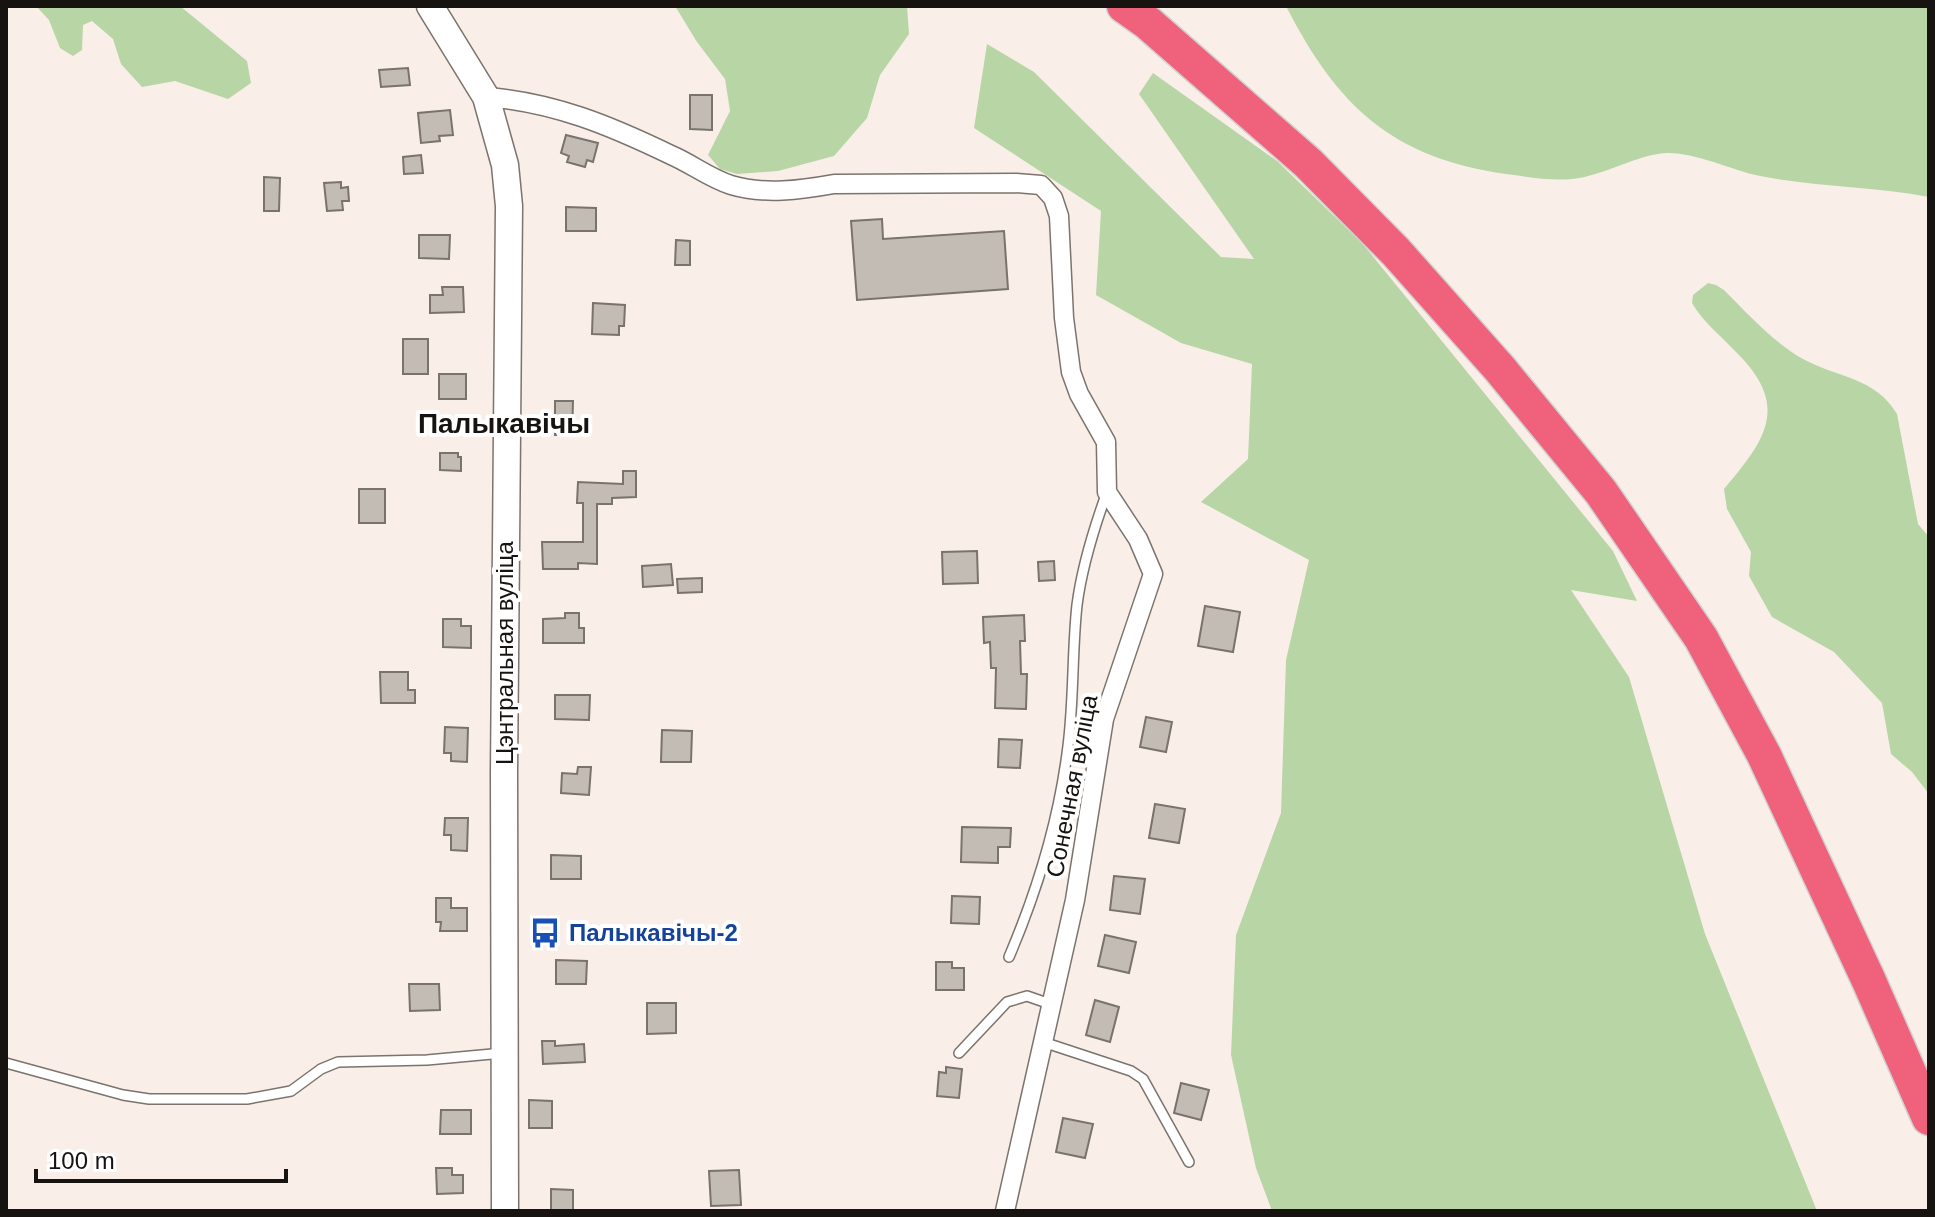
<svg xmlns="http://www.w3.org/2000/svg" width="1935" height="1217" font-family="Helvetica,sans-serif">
<rect width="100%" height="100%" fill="#f9efe8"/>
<!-- green -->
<g fill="#b8d5a6">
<polygon points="36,6 180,6 247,61 251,83 228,99 175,81 142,87 121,64 113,39 92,21 83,25 82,50 73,56 60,48 49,20"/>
<polygon points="675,6 907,6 909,34 880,75 867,118 834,156 778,171 737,174 720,169 708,155 730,111 725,79 697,42"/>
<path d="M1286,6H1929V197C1873,186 1816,187 1760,176C1731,170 1695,152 1666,153C1637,155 1608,173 1579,178C1555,182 1530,177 1506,174C1392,158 1337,106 1286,6Z"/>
<polygon points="987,44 1034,72 1221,257 1254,259 1139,94 1153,73 1277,161 1362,243 1613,551 1637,601 1571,590 1629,677 1705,934 1817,1211 1272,1211 1256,1168 1231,1055 1236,935 1281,813 1286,660 1309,560 1201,502 1248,459 1252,364 1181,343 1096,295 1101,211 974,128"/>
<path d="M1708,283L1716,285L1724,290C1748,314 1773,342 1803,359C1838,378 1875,377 1897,414L1918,524L1929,537V794L1912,772L1891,754L1882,703L1834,652L1772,617L1749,576L1751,552L1727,509L1724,489C1767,438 1791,405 1734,350C1720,335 1702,321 1692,303L1693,295Z"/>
</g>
<!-- building -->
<g fill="#c2bcb4" stroke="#78736b" stroke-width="2">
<polygon points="408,68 410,85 381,87 379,70"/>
<polygon points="690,95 712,95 712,130 690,129"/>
<polygon points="450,110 453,135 439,136 440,141 421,143 418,113"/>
<polygon points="566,135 598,143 593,162 587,160 585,167 567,162 569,156 561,153"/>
<polygon points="421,155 423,173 404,174 403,157"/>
<polygon points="264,177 280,178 279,211 264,211"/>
<polygon points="341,182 341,188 348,187 349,201 342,201 343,210 327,211 324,183"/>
<polygon points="566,207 596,208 596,231 566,231"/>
<polygon points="882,219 883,239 1004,231 1008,289 857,300 851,221"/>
<polygon points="419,235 450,235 449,259 419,258"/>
<polygon points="676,240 690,241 690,265 675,265"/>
<polygon points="442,287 463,287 464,312 430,313 430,295 443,295"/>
<polygon points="593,303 625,305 624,326 619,326 619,335 592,334"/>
<rect x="403" y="339" width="25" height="35"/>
<rect x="439" y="374" width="27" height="25"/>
<polygon points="555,401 573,401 572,435 555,435"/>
<polygon points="440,453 458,453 458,457 461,457 461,471 440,470"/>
<polygon points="623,471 636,471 636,497 612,498 612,504 597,504 597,564 578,563 578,569 543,569 542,542 583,542 583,503 577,503 578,482 623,484"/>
<rect x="359" y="489" width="26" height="34"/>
<polygon points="977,551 978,583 943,584 942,552"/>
<polygon points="1054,561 1055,580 1039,581 1038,562"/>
<polygon points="671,564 673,585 643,587 642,566"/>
<polygon points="702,578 702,592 678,593 677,579"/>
<polygon points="1205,606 1240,612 1233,652 1198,646"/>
<polygon points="565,613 579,613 579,628 584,628 584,643 543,643 543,619 565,618"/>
<polygon points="1024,615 1025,641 1020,641 1021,674 1027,674 1026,709 995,708 996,668 991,668 990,642 984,643 983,617"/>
<polygon points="443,619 461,619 461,626 471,626 471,648 443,647"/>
<polygon points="380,672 408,672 408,690 415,690 415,703 381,703"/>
<polygon points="555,695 590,695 589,720 555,719"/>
<polygon points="1146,717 1172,722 1166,752 1140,747"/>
<polygon points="445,727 468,728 467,762 451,761 451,753 444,753"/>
<polygon points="662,730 692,731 691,762 661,762"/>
<polygon points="999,739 1022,740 1020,768 998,767"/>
<polygon points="578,767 591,767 589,795 561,793 562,773 577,774"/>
<polygon points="1155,804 1185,809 1179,843 1149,838"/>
<polygon points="445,818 468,818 467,851 451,850 451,835 444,835"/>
<polygon points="962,827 1011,828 1010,847 998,847 998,863 961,862"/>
<polygon points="551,855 581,856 581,879 551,879"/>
<polygon points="1114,876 1145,879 1140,914 1110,910"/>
<polygon points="952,896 980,897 979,924 951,923"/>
<polygon points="436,898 451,898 451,908 467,908 467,931 440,931 441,922 436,922"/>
<polygon points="1105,935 1136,942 1129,973 1098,966"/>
<polygon points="556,960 587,961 586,984 556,984"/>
<polygon points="936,962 952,962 952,968 964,968 964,990 936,990"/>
<polygon points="409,984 439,984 440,1010 410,1011"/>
<polygon points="1095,1000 1119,1007 1110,1042 1086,1035"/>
<polygon points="647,1003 676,1003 676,1033 647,1034"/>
<polygon points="542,1041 555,1041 555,1046 584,1044 585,1062 543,1064"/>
<polygon points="946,1067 962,1069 959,1098 937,1096 939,1072 946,1073"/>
<polygon points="1181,1083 1209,1090 1201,1120 1174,1113"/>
<polygon points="529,1100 552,1101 552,1128 529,1128"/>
<polygon points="441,1110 471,1110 471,1134 440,1134"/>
<polygon points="1063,1118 1093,1124 1085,1158 1056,1152"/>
<polygon points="436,1168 452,1168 452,1175 463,1175 463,1193 437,1194"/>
<polygon points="739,1170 741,1205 711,1206 709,1171"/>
<polygon points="551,1189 573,1190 573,1211 551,1211"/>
</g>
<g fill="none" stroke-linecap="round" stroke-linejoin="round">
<!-- lane casing -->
<g stroke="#7b736d" stroke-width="12">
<g id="lane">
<path d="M1009,957C1038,889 1059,820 1068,746C1074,699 1072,651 1077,605C1082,566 1094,528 1107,492"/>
<polyline points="1043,1042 1131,1071 1143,1079 1189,1162"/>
<polyline points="959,1053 1007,1002 1027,996 1053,1005"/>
<polyline points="6,1063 123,1095 149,1099 247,1099 291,1091 321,1069 338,1062 427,1060 503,1053"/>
</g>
</g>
<!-- street casing -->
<g stroke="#7b736d" stroke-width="21">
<path id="street" d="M486,97C554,102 611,126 671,155C692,164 709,178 731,185C764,195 801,190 834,184L1016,183L1041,185L1053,198L1059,216L1064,318L1071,372L1079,394L1106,442L1107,492L1138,539L1153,574L1104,719L1075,900L1005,1211"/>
</g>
<!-- secondary casing -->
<g stroke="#7b736d" stroke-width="29">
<polyline id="secondary" points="430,6 486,97 505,165 509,206 504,773 505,1211"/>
</g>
<!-- highway casing -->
<g stroke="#d0d0cf" stroke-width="37">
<polyline id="highway" points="1124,6 1148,23 1308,163 1396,252 1500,369 1601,492 1701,638 1764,755 1869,981 1929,1118"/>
</g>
<!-- lane -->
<use href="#lane" stroke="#fff" stroke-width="9"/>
<!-- street -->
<use href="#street" stroke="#fff" stroke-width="18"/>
<!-- secondary -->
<use href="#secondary" stroke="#fff" stroke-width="26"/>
<!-- highway -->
<use href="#highway" stroke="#f0617c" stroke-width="34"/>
</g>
<!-- icons -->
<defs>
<g id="bus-bare" transform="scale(2.4)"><path d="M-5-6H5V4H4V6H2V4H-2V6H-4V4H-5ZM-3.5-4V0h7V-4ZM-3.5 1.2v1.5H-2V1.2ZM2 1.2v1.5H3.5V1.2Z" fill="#1a4fb4" stroke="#fff" stroke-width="2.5" paint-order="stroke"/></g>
</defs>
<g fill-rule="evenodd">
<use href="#bus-bare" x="545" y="933"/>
</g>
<g text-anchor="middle" stroke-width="8" stroke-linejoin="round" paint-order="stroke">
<!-- street labels -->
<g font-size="24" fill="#161311" stroke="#fff">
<text transform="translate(505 653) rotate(-90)" y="8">Цэнтральная вуліца</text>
<text transform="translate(1072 786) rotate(-79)" y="8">Сонечная вуліца</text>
</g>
<!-- transit labels -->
<g font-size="24" font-weight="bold" fill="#164399" stroke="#fff" text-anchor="start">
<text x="569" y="941">Палыкавічы-2</text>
</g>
<!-- quarter labels -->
<g font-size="28" font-weight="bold" fill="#161311" stroke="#fff">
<text x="504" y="433">Палыкавічы</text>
</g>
</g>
<!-- border -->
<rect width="1935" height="1217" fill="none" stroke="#161311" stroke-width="16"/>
<!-- scale -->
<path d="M36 1169v12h250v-12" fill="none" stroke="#161311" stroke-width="4"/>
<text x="48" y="1169" font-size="24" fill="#161311" stroke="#ffffff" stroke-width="6" paint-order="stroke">100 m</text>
</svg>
